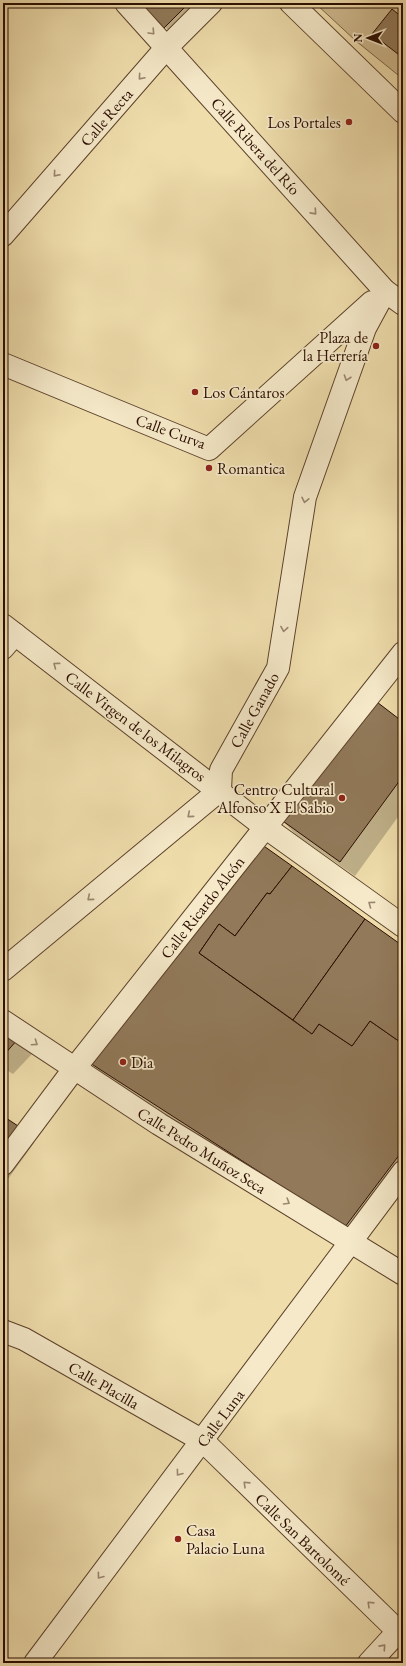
<svg xmlns="http://www.w3.org/2000/svg" width="406" height="1666" font-family="'EB Garamond',serif">
<rect width="100%" height="100%" fill="#efddac"/>
<filter id="stains"><feTurbulence type="fractalNoise" baseFrequency=".005" numOctaves="4"/><feColorMatrix values="0 0 0 0 .2 0 0 0 0 .09 0 0 0 0 .02 0 0 0 .5 -.17"/></filter>
<radialGradient id="worn" r=".72"><stop offset=".6" stop-color="#630" stop-opacity="0"/><stop offset="1" stop-color="#630" stop-opacity=".3"/></radialGradient>
<!-- green -->
<polygon fill="#ceba8f" stroke="#7c6448" points="315,3 403,3 403,79 356,41"/>
<!-- shadow -->
<g fill="#0003">
<polygon points="3,3 12,3 3,11"/>
<polygon points="141,3 213,3 177,39"/>
<polygon points="403,19 403,59 374,34"/>
<polygon points="403,723 403,810 355,876 295,834 281,819"/>
<polygon points="261,846 403,946 403,1183 359,1240 105,1077 91,1063"/>
<polygon points="3,1030 18,1040 32,1054 13,1074 3,1068"/>
<polygon points="3,1118 20,1129 34,1143 3,1186"/>
</g>
<!-- building -->
<g fill="#917959" stroke="#2b0d00">
<polygon points="140,3 189,3 164,28"/>
<polygon points="392,9 403,18 403,48 398,54 372,34"/>
<polygon points="373,699 403,722 403,776 340,862 280,819"/>
<polygon points="261,844 292,866 270,894 267,893 235,936 219,924 199,953 312,1034 319,1024 352,1046 370,1021 403,1044 403,1150 345,1227 90,1063"/>
<polygon points="292,866 365,919 293,1020 199,953 219,924 235,936 267,893 270,894"/>
<polygon points="365,919 403,946 403,1044 370,1021 352,1046 319,1024 312,1034 293,1020"/>
<polygon points="3,1029 18,1039 3,1056"/>
<polygon points="3,1116 21,1128 3,1153"/>
</g>
<g fill="none" stroke-linecap="round" stroke-linejoin="round">
<!-- minor casing -->
<g stroke="#5c412b" stroke-width="24">
<g id="minor">
<polyline points="126,3 385,291 403,304"/>
<polyline points="291,3 403,112"/>
<polyline points="3,235 167,47 211,3"/>
<polyline points="3,364 209,449 372,302"/>
<polyline points="3,625 265,827 403,926"/>
<polyline points="3,648 15,634"/>
<polyline points="3,970 220,790 221,770 278,668 305,497 365,328 385,291"/>
<polyline points="3,1021 159,1124 403,1274"/>
<polyline points="3,1164 74,1069 403,653"/>
<polyline points="3,1331 24,1339 203,1441 403,1636"/>
<polyline points="35,1663 403,1172"/>
<polyline points="369,1663 403,1626"/>
</g>
</g>
<!-- minor -->
<use href="#minor" stroke="#f5e9c9" stroke-width="22"/>
</g>
<!-- one-way arrows -->
<defs><path id="oneway-chevron" d="M-2-3.5L2.5 0L-2 3.5" fill="none" stroke-width="1.6" stroke-linecap="round" stroke-linejoin="round"/></defs>
<g stroke="#9a866f">
<use href="#oneway-chevron" transform="translate(152 32) rotate(47)"/>
<use href="#oneway-chevron" transform="translate(141 77) rotate(131)"/>
<use href="#oneway-chevron" transform="translate(56 174) rotate(131)"/>
<use href="#oneway-chevron" transform="translate(314 212) rotate(48)"/>
<use href="#oneway-chevron" transform="translate(347 378) rotate(109)"/>
<use href="#oneway-chevron" transform="translate(305 500) rotate(102)"/>
<use href="#oneway-chevron" transform="translate(284 629) rotate(99)"/>
<use href="#oneway-chevron" transform="translate(56 665) rotate(-143)"/>
<use href="#oneway-chevron" transform="translate(190 815) rotate(140)"/>
<use href="#oneway-chevron" transform="translate(90 898) rotate(140)"/>
<use href="#oneway-chevron" transform="translate(371 904) rotate(-144)"/>
<use href="#oneway-chevron" transform="translate(35 1043) rotate(34)"/>
<use href="#oneway-chevron" transform="translate(287 1202) rotate(31)"/>
<use href="#oneway-chevron" transform="translate(179 1473) rotate(127)"/>
<use href="#oneway-chevron" transform="translate(246 1484) rotate(-136)"/>
<use href="#oneway-chevron" transform="translate(100 1576) rotate(127)"/>
<use href="#oneway-chevron" transform="translate(370 1604) rotate(-136)"/>
<use href="#oneway-chevron" transform="translate(383 1647) rotate(-48)"/>
</g>
<!-- markers -->
<g fill="#8f2418" stroke="#f5e9c9" stroke-width="1.5">
<circle cx="349" cy="122" r="4"/>
<circle cx="376" cy="346" r="4"/>
<circle cx="195" cy="392" r="4"/>
<circle cx="209" cy="468" r="4"/>
<circle cx="342" cy="798" r="4"/>
<circle cx="123" cy="1062" r="4"/>
<circle cx="178" cy="1539" r="4"/>
</g>
<g text-anchor="middle" stroke-width="3.5" stroke-linejoin="round" paint-order="stroke">
<!-- street labels -->
<g font-size="16" fill="#2b0d00" stroke="#f5e9c9">
<text transform="translate(106 117) rotate(-49)" y="6">Calle Recta</text>
<text transform="translate(256 146) rotate(48)" y="6">Calle Ribera del Río</text>
<text transform="translate(171 431) rotate(20)" y="6">Calle Curva</text>
<text transform="translate(254 710) rotate(-61)" y="6">Calle Ganado</text>
<text transform="translate(136 726) rotate(37)" y="6">Calle Virgen de los Milagros</text>
<text transform="translate(202 907) rotate(-52)" y="6">Calle Ricardo Alcón</text>
<text transform="translate(202 1150) rotate(32)" y="6">Calle Pedro Muñoz Seca</text>
<text transform="translate(104 1385) rotate(30)" y="6">Calle Placilla</text>
<text transform="translate(220 1418) rotate(-53)" y="6">Calle Luna</text>
<text transform="translate(303 1539) rotate(44)" y="6">Calle San Bartolomé</text>
</g>
<!-- poi labels -->
<g font-size="16" fill="#2b0d00" stroke="#f5e9c9" text-anchor="start">
<text x="341" y="128" text-anchor="end">Los Portales</text>
<text x="368" y="343" text-anchor="end">Plaza de<tspan x="368" dy="18">la Herrería</tspan></text>
<text x="203" y="398">Los Cántaros</text>
<text x="217" y="474">Romantica</text>
<text x="334" y="795" text-anchor="end">Centro Cultural<tspan x="334" dy="18">Alfonso X El Sabio</tspan></text>
<text x="131" y="1068">Dia</text>
<text x="186" y="1536">Casa<tspan x="186" dy="18">Palacio Luna</tspan></text>
</g>
</g>
<!-- margin -->
<rect width="406" height="1666" fill="none" stroke="#efddac" stroke-width="16"/>
<rect x="4" y="4" width="398" height="1658" fill="none" stroke="#2b0d00" stroke-width="2"/>
<rect x="8" y="8" width="390" height="1650" fill="none" stroke="#2b0d00"/>
<!-- north arrow -->
<g transform="translate(368 38) rotate(270)" stroke="#f5e9c9" stroke-width="3" paint-order="stroke">
<path d="M0-3L7 15L0 10L-7 15Z" fill="#2b0d00"/>
<text y="-6" font-size="11" font-weight="bold" text-anchor="middle" fill="#2b0d00">N</text>
</g>
<rect width="100%" height="100%" filter="url(#stains)"/>
<rect width="100%" height="100%" fill="url(#worn)"/>
</svg>
